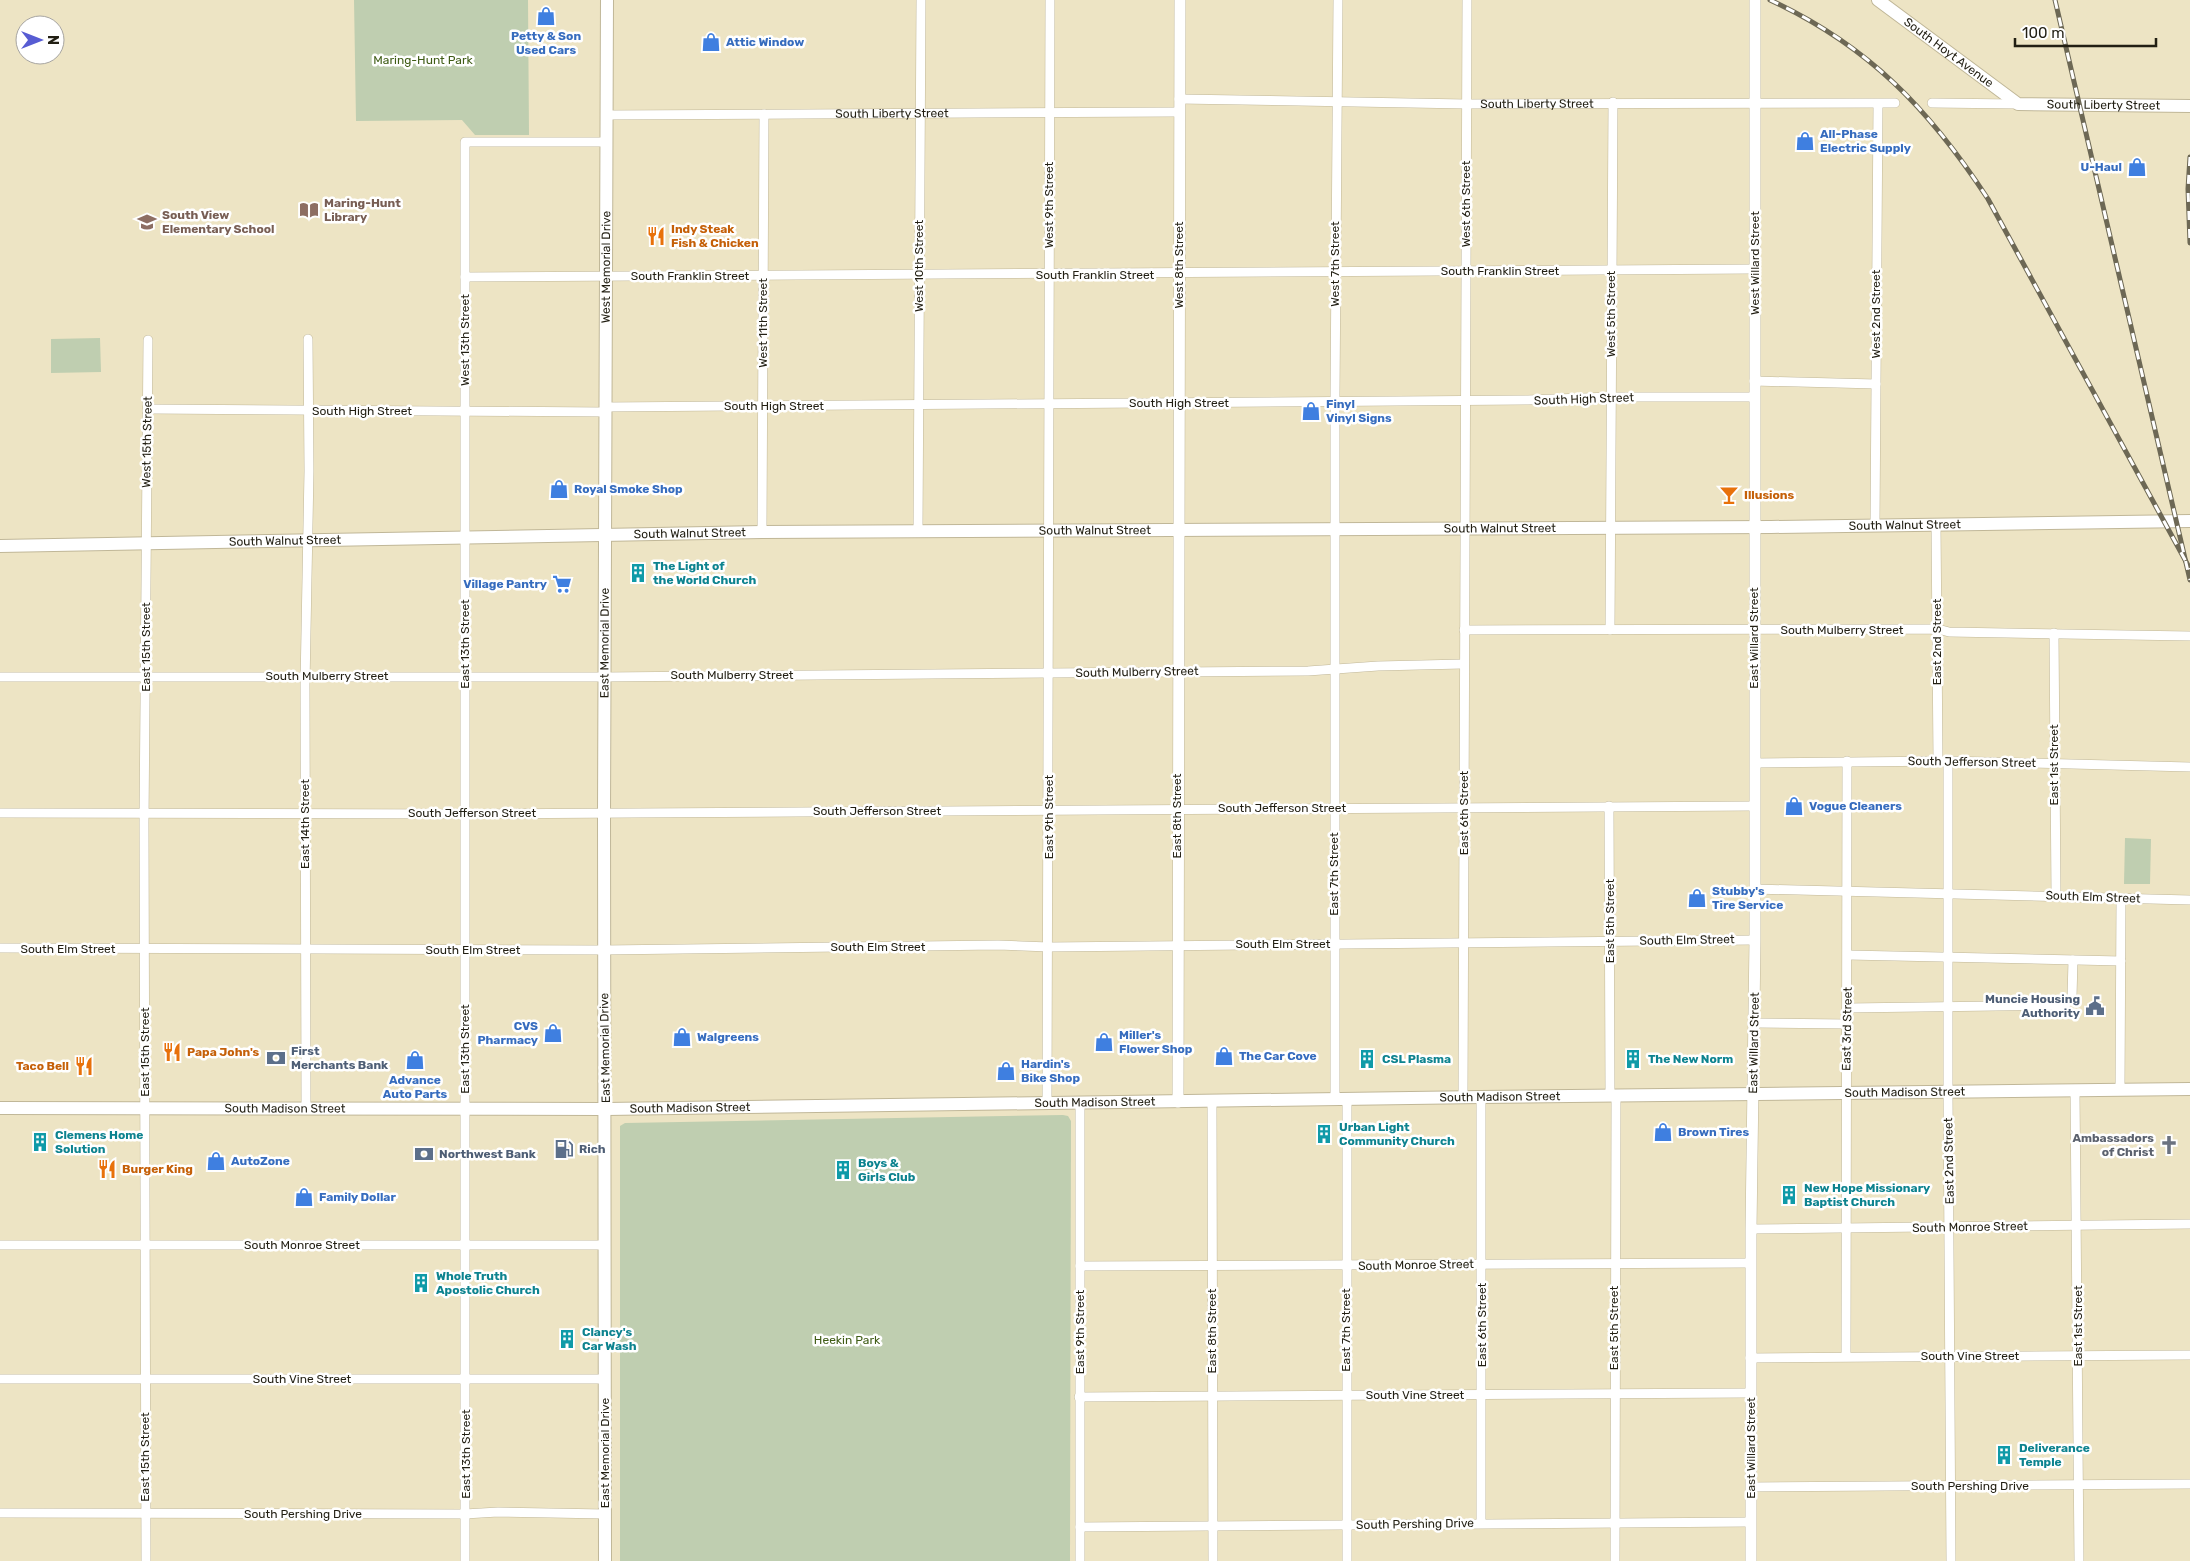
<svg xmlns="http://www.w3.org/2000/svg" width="2190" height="1561" font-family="Rubik,sans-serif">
<rect width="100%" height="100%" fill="#ede4c4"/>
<!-- green -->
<g fill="#bfceb0">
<polygon points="354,0 528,0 529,135 475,135 462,120 356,121"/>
<polygon points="100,338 101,372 51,373 51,339"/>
<polygon points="2125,838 2151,839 2150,884 2124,884"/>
<polygon points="1063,1115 1068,1116 1071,1121 1070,1561 620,1561 620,1126 625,1123"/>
</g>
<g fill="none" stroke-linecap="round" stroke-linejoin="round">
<!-- minor casing -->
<g stroke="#c0b798" stroke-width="10">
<g id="minor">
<path id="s1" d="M1179,99L1466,104L1895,103"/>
<polyline points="1932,103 2017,104"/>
<path id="s2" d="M606,115L1179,112"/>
<polyline points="465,277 1754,269"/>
<polyline points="1754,381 1876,384"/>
<polyline points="605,407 1528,400 1611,397 1754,397"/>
<polyline points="148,409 605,412"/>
<polyline points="1875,524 1878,104"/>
<polyline points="1936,524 1938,761"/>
<polyline points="762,532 764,114"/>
<polyline points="918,532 921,0"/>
<polyline points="1464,630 1938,629 1949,632 2190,636"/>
<polyline points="1610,630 1613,102"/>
<polyline points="2054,633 2056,896"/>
<polyline points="0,677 604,677 1049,673 1308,671 1378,666 1463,664"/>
<polyline points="1948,761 1948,1093 1951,1561"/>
<polyline points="1755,763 1948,761 2190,767"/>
<polyline points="1609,806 1610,1096"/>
<polyline points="0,813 476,814 1755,806"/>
<polyline points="1755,889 2190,900"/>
<polyline points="0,948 604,950 998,945 1049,947 1755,940"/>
<polyline points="1848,955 2121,961"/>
<polyline points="1848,1008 2061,1005 2066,1004 2072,997 2073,960"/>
<polyline points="1755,1023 1848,1024"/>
<polyline points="2120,1090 2121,898"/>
<polyline points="2075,1091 2079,1561"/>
<polyline points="1463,1097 1467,0"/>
<polyline points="1481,1097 1481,1523"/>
<polyline points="1335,1099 1335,395 1338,0"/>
<polyline points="1212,1102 1213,1561"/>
<polyline points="1047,1103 1050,0"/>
<polyline points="306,1108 305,685 309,471 308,339"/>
<polyline points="1751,1229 2190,1224"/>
<polyline points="0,1245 605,1245"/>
<polyline points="1080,1266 1751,1263"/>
<polyline points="1846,1356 1847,761"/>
<polyline points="1750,1358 2190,1355"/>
<polyline points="0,1379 605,1379"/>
<polyline points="1079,1397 1750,1393"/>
<polyline points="1751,1487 2190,1484"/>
<polyline points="0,1513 465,1514 498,1512 605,1514"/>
<polyline points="1080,1527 1751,1522"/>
<polyline points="146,1561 144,823 148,340"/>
<polyline points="465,1561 465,142 605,142"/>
<polyline points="1080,1561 1080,1103"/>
<polyline points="1347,1561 1347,1100"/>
<polyline points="1615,1561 1616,1096"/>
</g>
</g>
<!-- tertiary casing -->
<g stroke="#c0b798" stroke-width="12">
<g id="tertiary">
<polyline points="1178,1102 1180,0"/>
<polyline points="1751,1561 1751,1229 1755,940 1755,0"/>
</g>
</g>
<!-- secondary casing -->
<g stroke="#c0b798" stroke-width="14">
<g id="secondary">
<path id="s3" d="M1878,0L2018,104L2190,106"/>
<path id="s4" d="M0,546L762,532L1771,527L2190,521"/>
<path id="s5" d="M0,1108L606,1109L1481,1097L2190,1089"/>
<path id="s6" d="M605,1561L604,813L607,0"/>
</g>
</g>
<!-- minor -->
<use href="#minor" stroke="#fff" stroke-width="9"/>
<!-- tertiary -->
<use href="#tertiary" stroke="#fff" stroke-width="11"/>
<!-- secondary -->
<use href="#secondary" stroke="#fff" stroke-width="12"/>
<!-- rail casing -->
<g stroke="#6d6855" stroke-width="5">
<g id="rail">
<path d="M1770,0C1869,46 1929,109 1988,199L2190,569"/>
<polyline points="2055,0 2190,580"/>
<polyline points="2190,157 2188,189 2190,243"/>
</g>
</g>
<!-- rail -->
<use href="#rail" stroke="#fff" stroke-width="3" stroke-dasharray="9" stroke-linecap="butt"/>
</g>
<!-- icons -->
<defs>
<g id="shop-bare" transform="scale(1.5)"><path d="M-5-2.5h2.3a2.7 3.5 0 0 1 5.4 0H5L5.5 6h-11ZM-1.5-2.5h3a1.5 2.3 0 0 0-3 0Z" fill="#3f7fe0" stroke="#fff" stroke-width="2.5" paint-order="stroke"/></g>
<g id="library-bare" transform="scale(1.5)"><path d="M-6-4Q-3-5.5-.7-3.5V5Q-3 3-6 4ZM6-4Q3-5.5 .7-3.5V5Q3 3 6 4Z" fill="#8d6e63" stroke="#fff" stroke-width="2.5" paint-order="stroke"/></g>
<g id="school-bare" transform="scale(1.5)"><path d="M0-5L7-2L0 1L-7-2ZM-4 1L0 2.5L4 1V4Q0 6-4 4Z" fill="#8d6e63" stroke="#fff" stroke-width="2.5" paint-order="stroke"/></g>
<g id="restaurant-bare" transform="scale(1.5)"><path d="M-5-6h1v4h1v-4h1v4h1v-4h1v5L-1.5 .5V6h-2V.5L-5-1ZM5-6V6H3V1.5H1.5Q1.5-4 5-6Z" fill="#e8710a" stroke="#fff" stroke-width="2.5" paint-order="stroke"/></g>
<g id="bar-bare" transform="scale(1.5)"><path d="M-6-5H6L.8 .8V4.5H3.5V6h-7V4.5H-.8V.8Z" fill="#e8710a" stroke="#fff" stroke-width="2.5" paint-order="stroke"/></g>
<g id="building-bare" transform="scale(1.5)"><path d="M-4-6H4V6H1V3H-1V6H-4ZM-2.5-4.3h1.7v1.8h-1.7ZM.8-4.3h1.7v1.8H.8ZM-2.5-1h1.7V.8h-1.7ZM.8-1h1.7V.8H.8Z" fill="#0f9aa8" stroke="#fff" stroke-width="2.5" paint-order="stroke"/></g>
<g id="supermarket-bare" transform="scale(1.5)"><path d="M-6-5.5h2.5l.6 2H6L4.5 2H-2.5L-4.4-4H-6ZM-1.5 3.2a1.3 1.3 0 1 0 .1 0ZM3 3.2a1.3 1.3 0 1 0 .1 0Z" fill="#3f7fe0" stroke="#fff" stroke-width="2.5" paint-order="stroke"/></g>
<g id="civic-bare" transform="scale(1.5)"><path d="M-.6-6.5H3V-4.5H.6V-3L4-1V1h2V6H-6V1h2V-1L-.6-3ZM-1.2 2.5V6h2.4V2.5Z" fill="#5c6f8a" stroke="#fff" stroke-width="2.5" paint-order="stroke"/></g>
<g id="bank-bare" transform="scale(1.5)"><path d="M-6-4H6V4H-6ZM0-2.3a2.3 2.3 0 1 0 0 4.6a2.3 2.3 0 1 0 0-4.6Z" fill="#5c6f8a" stroke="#fff" stroke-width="2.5" paint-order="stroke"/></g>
<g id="church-bare" transform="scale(1.5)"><path d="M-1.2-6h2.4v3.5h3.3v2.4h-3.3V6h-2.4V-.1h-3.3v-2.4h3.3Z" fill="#6b7280" stroke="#fff" stroke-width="2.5" paint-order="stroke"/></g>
<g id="fuel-bare" transform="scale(1.5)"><path d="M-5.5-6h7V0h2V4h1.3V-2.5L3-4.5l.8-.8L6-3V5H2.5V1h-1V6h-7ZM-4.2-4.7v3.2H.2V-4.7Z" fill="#5c6f8a" stroke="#fff" stroke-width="2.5" paint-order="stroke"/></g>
</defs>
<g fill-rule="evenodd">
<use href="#shop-bare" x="546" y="16"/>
<use href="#shop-bare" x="711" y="42"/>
<use href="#shop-bare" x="1805" y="141"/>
<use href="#shop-bare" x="2137" y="167"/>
<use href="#library-bare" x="309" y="210"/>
<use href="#school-bare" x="147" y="222"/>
<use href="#restaurant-bare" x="656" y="236"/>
<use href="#shop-bare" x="1311" y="411"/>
<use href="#shop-bare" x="559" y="489"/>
<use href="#bar-bare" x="1729" y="495"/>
<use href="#building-bare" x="638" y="573"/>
<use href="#supermarket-bare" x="562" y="584"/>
<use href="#shop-bare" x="1794" y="806"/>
<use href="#shop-bare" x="1697" y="898"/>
<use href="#civic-bare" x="2095" y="1006"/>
<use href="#shop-bare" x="553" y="1033"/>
<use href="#shop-bare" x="682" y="1037"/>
<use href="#shop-bare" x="1104" y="1042"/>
<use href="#restaurant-bare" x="172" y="1052"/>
<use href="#shop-bare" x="1224" y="1056"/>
<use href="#bank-bare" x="276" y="1058"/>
<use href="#building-bare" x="1367" y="1059"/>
<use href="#building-bare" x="1633" y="1059"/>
<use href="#shop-bare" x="415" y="1060"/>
<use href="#restaurant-bare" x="84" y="1066"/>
<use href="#shop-bare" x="1006" y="1071"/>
<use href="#shop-bare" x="1663" y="1132"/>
<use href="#building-bare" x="1324" y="1134"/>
<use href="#building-bare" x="40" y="1142"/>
<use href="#church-bare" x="2169" y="1145"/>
<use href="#fuel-bare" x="564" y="1149"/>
<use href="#bank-bare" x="424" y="1154"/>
<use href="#shop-bare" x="216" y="1161"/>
<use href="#restaurant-bare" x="107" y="1169"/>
<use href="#building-bare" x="843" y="1170"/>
<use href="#building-bare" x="1789" y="1195"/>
<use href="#shop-bare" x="304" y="1197"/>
<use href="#building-bare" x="421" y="1283"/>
<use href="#building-bare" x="567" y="1339"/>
<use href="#building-bare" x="2004" y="1455"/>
</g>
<g text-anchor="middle" stroke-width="5" stroke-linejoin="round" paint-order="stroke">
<!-- shop labels -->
<g font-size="12" font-weight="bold" fill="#366cbe" stroke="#fff" text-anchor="start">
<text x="546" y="40" text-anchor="middle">Petty &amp; Son<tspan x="546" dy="14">Used Cars</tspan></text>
<text x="726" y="46">Attic Window</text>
<text x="1820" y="138">All-Phase<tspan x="1820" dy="14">Electric Supply</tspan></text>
<text x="2122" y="171" text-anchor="end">U-Haul</text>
<text x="1326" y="408">Finyl<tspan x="1326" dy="14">Vinyl Signs</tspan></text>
<text x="574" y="493">Royal Smoke Shop</text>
<text x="547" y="588" text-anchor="end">Village Pantry</text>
<text x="1809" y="810">Vogue Cleaners</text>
<text x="1712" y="895">Stubby's<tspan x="1712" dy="14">Tire Service</tspan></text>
<text x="538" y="1030" text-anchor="end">CVS<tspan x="538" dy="14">Pharmacy</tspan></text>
<text x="1119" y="1039">Miller's<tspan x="1119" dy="14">Flower Shop</tspan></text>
<text x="697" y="1041">Walgreens</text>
<text x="1239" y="1060">The Car Cove</text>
<text x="1021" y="1068">Hardin's<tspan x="1021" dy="14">Bike Shop</tspan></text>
<text x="415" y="1084" text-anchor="middle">Advance<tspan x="415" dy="14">Auto Parts</tspan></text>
<text x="1678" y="1136">Brown Tires</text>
<text x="231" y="1165">AutoZone</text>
<text x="319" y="1201">Family Dollar</text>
</g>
<!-- street labels -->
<g font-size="12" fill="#221f13" stroke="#fff">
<text dy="4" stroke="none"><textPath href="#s3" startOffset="88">South Hoyt Avenue</textPath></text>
<text dy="4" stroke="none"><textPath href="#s1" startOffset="358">South Liberty Street</textPath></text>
<text dy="4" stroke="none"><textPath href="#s3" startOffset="260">South Liberty Street</textPath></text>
<text dy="4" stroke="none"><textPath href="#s2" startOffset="286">South Liberty Street</textPath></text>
<text transform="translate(1466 204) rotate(-90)" y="4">West 6th Street</text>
<text transform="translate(1049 205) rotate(-90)" y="4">West 9th Street</text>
<text transform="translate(1755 263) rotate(-90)" y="4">West Willard Street</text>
<text transform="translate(1335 264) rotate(-90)" y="4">West 7th Street</text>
<text transform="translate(1179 265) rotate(-90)" y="4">West 8th Street</text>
<text transform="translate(919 266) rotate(-90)" y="4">West 10th Street</text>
<text dy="4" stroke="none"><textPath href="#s6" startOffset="1294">West Memorial Drive</textPath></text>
<text x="1500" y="275">South Franklin Street</text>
<text x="1095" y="279">South Franklin Street</text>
<text x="690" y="280">South Franklin Street</text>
<text transform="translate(1611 314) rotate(-90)" y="4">West 5th Street</text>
<text transform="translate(1876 314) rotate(-90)" y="4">West 2nd Street</text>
<text transform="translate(763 323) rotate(-90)" y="4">West 11th Street</text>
<text transform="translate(465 340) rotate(-90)" y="4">West 13th Street</text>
<text transform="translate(1584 399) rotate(-2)" y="4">South High Street</text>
<text x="1179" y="407">South High Street</text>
<text x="774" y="410">South High Street</text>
<text x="362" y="415">South High Street</text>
<text transform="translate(147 442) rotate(-89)" y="4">West 15th Street</text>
<text dy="4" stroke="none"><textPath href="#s4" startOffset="1905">South Walnut Street</textPath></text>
<text dy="4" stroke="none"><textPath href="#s4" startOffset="1500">South Walnut Street</textPath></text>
<text dy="4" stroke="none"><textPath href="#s4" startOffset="1095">South Walnut Street</textPath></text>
<text dy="4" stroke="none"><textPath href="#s4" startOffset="690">South Walnut Street</textPath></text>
<text dy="4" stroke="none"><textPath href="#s4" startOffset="285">South Walnut Street</textPath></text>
<text x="1842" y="634">South Mulberry Street</text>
<text transform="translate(1754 638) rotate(-90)" y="4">East Willard Street</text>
<text transform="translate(1937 642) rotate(-90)" y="4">East 2nd Street</text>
<text dy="4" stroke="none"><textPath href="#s6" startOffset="918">East Memorial Drive</textPath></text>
<text transform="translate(465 644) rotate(-90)" y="4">East 13th Street</text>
<text transform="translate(146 647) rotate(-90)" y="4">East 15th Street</text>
<text transform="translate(1137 672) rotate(-1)" y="4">South Mulberry Street</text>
<text x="732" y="679">South Mulberry Street</text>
<text x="327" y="680">South Mulberry Street</text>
<text transform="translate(1972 762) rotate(1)" y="4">South Jefferson Street</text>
<text transform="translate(2054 765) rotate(-90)" y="4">East 1st Street</text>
<text x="1282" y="812">South Jefferson Street</text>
<text x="877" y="815">South Jefferson Street</text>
<text x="472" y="817">South Jefferson Street</text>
<text transform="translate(1464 813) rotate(-90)" y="4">East 6th Street</text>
<text transform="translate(1177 816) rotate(-90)" y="4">East 8th Street</text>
<text transform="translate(1049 817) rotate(-90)" y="4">East 9th Street</text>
<text transform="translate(305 824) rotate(-90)" y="4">East 14th Street</text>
<text transform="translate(1334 874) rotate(-90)" y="4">East 7th Street</text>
<text transform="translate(2093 897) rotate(2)" y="4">South Elm Street</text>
<text transform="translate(1610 921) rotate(-90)" y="4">East 5th Street</text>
<text transform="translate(1687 940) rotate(-1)" y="4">South Elm Street</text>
<text x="1283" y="948">South Elm Street</text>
<text x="878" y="951">South Elm Street</text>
<text x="68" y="953">South Elm Street</text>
<text x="473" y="954">South Elm Street</text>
<text transform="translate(1847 1029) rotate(-89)" y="4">East 3rd Street</text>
<text transform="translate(1754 1043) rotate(-89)" y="4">East Willard Street</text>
<text transform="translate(605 1048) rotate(-91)" y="4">East Memorial Drive</text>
<text transform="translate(465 1049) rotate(-90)" y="4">East 13th Street</text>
<text transform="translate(145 1052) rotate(-90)" y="4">East 15th Street</text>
<text dy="4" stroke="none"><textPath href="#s5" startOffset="1905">South Madison Street</textPath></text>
<text dy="4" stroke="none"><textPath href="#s5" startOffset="1500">South Madison Street</textPath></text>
<text dy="4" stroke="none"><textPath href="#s5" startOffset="1095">South Madison Street</textPath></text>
<text dy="4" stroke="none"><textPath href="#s5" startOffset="285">South Madison Street</textPath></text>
<text dy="4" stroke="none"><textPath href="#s5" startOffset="690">South Madison Street</textPath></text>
<text transform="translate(1949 1161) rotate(-91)" y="4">East 2nd Street</text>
<text transform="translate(1970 1227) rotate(-1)" y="4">South Monroe Street</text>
<text x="302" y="1249">South Monroe Street</text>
<text transform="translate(1416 1265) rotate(-1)" y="4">South Monroe Street</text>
<text transform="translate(1482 1325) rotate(-90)" y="4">East 6th Street</text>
<text transform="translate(2078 1326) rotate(-90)" y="4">East 1st Street</text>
<text transform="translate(1614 1328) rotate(-90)" y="4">East 5th Street</text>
<text transform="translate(1346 1330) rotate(-90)" y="4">East 7th Street</text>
<text transform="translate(1212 1331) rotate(-90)" y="4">East 8th Street</text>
<text transform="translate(1080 1332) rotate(-90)" y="4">East 9th Street</text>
<text x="1970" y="1360">South Vine Street</text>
<text x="302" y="1383">South Vine Street</text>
<text x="1415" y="1399">South Vine Street</text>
<text transform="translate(1751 1448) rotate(-90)" y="4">East Willard Street</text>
<text transform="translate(605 1453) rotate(-90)" y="4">East Memorial Drive</text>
<text transform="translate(466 1454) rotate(-90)" y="4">East 13th Street</text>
<text transform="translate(145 1457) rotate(-90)" y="4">East 15th Street</text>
<text x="1970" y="1490">South Pershing Drive</text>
<text x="303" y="1518">South Pershing Drive</text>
<text transform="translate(1415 1524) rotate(-1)" y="4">South Pershing Drive</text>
</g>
<!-- park labels -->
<g font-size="12" fill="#3f5c15" stroke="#fff">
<text x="423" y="64">Maring-Hunt Park</text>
<text x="847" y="1344">Heekin Park</text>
</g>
<!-- education labels -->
<g font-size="12" font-weight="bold" fill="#785e54" stroke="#fff" text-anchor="start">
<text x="324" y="207">Maring-Hunt<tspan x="324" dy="14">Library</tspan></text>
<text x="162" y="219">South View<tspan x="162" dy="14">Elementary School</tspan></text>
</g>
<!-- food labels -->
<g font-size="12" font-weight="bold" fill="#c56008" stroke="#fff" text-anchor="start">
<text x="671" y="233">Indy Steak<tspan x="671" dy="14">Fish &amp; Chicken</tspan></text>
<text x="1744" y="499">Illusions</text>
<text x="187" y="1056">Papa John's</text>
<text x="69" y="1070" text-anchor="end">Taco Bell</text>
<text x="122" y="1173">Burger King</text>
</g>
<!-- culture labels -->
<g font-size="12" font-weight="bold" fill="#0d838f" stroke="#fff" text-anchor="start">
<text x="653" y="570">The Light of<tspan x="653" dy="14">the World Church</tspan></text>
<text x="1382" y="1063">CSL Plasma</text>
<text x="1648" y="1063">The New Norm</text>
<text x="1339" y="1131">Urban Light<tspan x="1339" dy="14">Community Church</tspan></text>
<text x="55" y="1139">Clemens Home<tspan x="55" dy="14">Solution</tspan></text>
<text x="858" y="1167">Boys &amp;<tspan x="858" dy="14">Girls Club</tspan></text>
<text x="1804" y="1192">New Hope Missionary<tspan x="1804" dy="14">Baptist Church</tspan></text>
<text x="436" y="1280">Whole Truth<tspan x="436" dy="14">Apostolic Church</tspan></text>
<text x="582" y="1336">Clancy's<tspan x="582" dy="14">Car Wash</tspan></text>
<text x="2019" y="1452">Deliverance<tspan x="2019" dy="14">Temple</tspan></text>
</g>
<!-- service labels -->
<g font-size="12" font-weight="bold" fill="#4e5e75" stroke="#fff" text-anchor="start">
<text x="2080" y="1003" text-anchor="end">Muncie Housing<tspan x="2080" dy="14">Authority</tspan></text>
<text x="291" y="1055">First<tspan x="291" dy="14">Merchants Bank</tspan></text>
<text x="579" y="1153">Rich</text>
<text x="439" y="1158">Northwest Bank</text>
</g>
<!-- worship labels -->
<g font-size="12" font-weight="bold" fill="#5b616d" stroke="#fff" text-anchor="end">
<text x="2154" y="1142">Ambassadors<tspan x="2154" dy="14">of Christ</tspan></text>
</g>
</g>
<!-- north arrow -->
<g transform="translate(40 40) rotate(90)"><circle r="24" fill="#ffffff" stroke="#a7a5a1"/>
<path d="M0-4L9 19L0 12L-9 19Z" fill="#575cd3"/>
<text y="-8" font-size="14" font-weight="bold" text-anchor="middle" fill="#221f13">N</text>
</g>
<!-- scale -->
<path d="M2015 38v8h141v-8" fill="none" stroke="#221f13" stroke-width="2.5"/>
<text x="2022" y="38" font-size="15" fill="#221f13" stroke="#ffffff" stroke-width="4" paint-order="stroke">100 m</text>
</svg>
